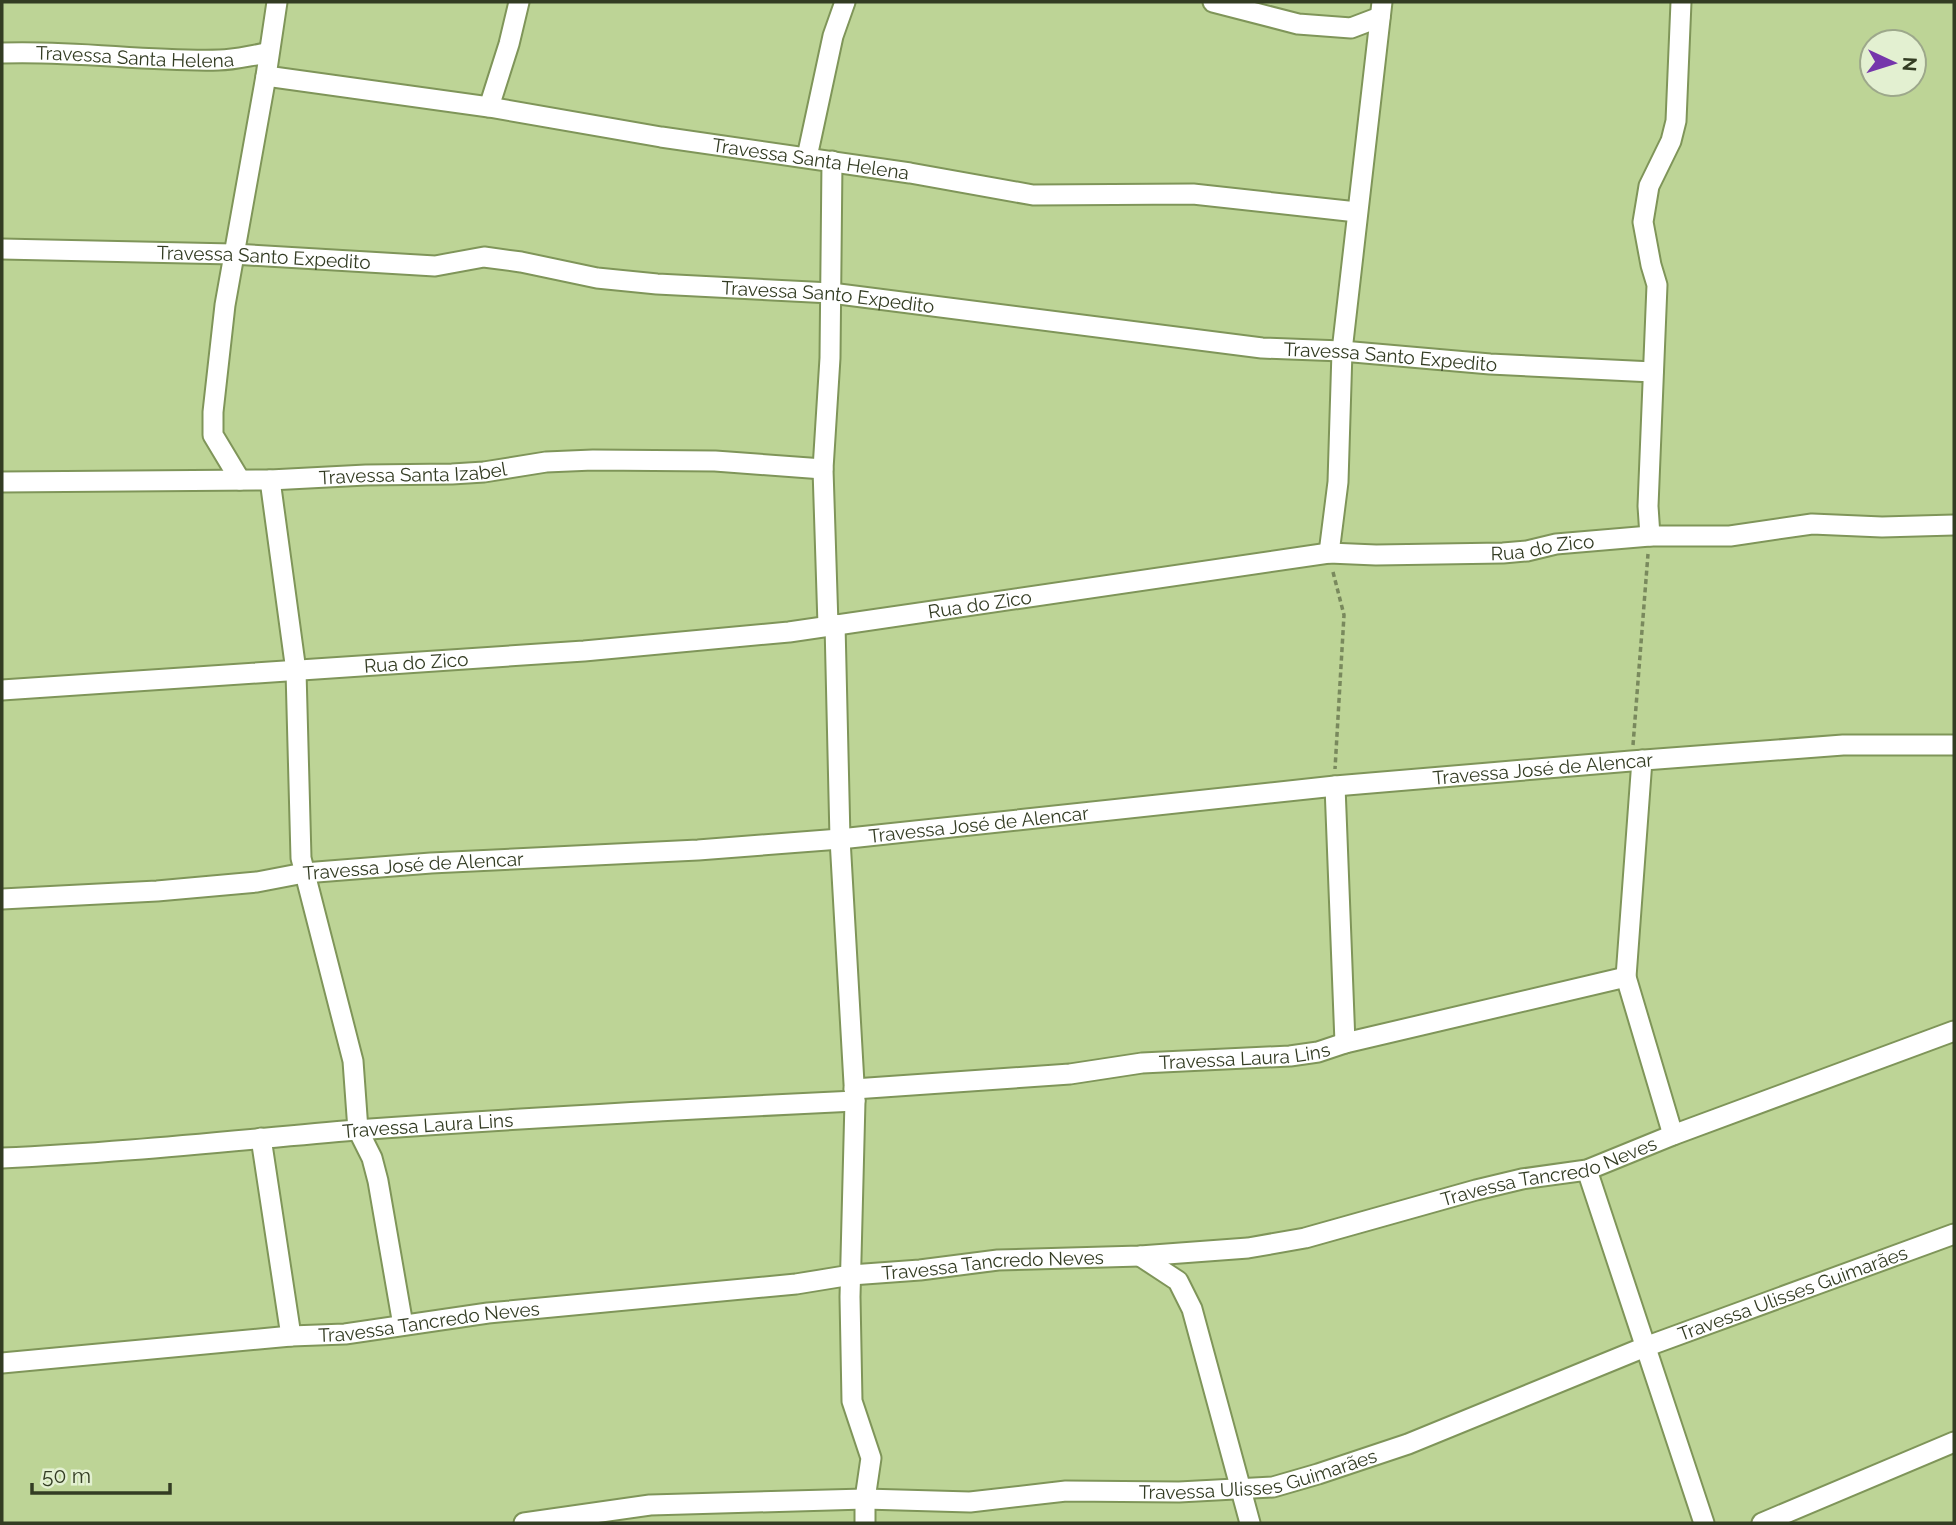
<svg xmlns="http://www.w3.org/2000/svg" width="1956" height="1525" font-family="Raleway,sans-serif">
<rect width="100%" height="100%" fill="#bdd496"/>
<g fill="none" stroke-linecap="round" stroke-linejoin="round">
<!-- minor casing -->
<g stroke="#7f9559" stroke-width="23">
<g id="minor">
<polyline points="1213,2 1298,24 1351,28 1380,17"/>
<path id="s1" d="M2,53C75,50 147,62 219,60C235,60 252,55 268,53"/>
<path id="s2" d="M266,76L489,107L661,137L910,173L1033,195L1193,194L1357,212"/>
<polyline points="489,107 509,44 519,2"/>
<polyline points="807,157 833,36 845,2"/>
<path id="s3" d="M2,249L233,254L435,266L484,257L521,262L597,278L657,284L831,293L1262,348L1342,351L1490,364L1653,372"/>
<polyline points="240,480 213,435 213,412 225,305 266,76 277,2"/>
<polyline points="270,480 296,671 301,858 353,1061 358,1130 372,1158 378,1181 403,1325"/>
<path id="s4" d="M2,482L270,480L366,475L452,474L484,472L546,462L593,460L715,461L823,469"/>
<polyline points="1650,536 1648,506 1657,285 1651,265 1643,222 1649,186 1671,141 1676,121 1681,2"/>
<polyline points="1329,553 1338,482 1342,351 1382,2"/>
<polyline points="835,624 840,839 855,1101 850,1297 852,1401 871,1458 865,1499 865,1523"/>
<polyline points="828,625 823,469 830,358 832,161"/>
<path id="s5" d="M2,690L584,651L789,632L1329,553L1376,555L1503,553L1527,551L1556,544L1650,536H1730L1812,524L1882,527L1954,525"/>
<polyline points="1642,760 1626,977 1673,1135"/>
<polyline points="1335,786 1345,1043"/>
<path id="s6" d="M2,899L157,891L257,882L304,873L431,863L698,850L840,839L1335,786L1631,761L1843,745H1954"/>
<path id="s7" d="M854,1089L1070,1074L1142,1063L1290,1056L1318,1052L1345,1043L1626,977"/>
<polyline points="261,1138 291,1336"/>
<path id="s8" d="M2,1158C120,1153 238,1140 356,1130C522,1118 689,1109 855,1101"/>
<polyline points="1587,1170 1704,1523"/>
<polyline points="1140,1256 1178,1281 1192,1309 1250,1523"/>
<path id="s9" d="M2,1363L291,1336L345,1334L488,1313L796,1284L851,1275L920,1270L998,1260L1140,1256L1248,1248L1305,1238L1476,1190L1522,1179L1587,1170L1673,1135L1954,1031"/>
<path id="s10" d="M524,1523L650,1505L865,1499L970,1502L1066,1491L1179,1492L1273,1487L1318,1474L1408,1444L1645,1347L1954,1234"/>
<polyline points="1762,1523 1954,1442"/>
</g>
</g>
<!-- path -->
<g stroke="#79895d" stroke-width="3.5" stroke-dasharray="5 3.5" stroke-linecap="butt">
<polyline points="1333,572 1344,615 1335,769"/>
<polyline points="1633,745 1648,554"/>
</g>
<!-- minor -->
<use href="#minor" stroke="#fff" stroke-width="19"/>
</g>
<g text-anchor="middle" stroke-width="7" stroke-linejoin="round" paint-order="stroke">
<!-- street labels -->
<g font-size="19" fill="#333c23" stroke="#e3f0d1">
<text dy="7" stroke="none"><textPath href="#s1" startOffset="133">Travessa Santa Helena</textPath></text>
<text dy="7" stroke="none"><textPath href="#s2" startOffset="551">Travessa Santa Helena</textPath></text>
<text dy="7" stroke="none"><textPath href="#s3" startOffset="262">Travessa Santo Expedito</textPath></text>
<text dy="7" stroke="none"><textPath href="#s3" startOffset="830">Travessa Santo Expedito</textPath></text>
<text dy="7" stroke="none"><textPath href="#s3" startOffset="1396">Travessa Santo Expedito</textPath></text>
<text dy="7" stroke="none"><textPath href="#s4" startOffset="411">Travessa Santa Izabel</textPath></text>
<text dy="7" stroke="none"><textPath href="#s5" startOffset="1549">Rua do Zico</textPath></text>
<text dy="7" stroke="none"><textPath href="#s5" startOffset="982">Rua do Zico</textPath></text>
<text dy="7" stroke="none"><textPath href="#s5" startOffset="415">Rua do Zico</textPath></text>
<text dy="7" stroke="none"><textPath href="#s6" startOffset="1547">Travessa José de Alencar</textPath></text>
<text dy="7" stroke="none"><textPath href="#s6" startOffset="980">Travessa José de Alencar</textPath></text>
<text dy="7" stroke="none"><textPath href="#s6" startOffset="413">Travessa José de Alencar</textPath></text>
<text dy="7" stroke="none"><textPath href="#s7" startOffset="392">Travessa Laura Lins</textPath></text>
<text dy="7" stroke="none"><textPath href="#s8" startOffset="427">Travessa Laura Lins</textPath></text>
<text dy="7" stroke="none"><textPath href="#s9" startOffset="1563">Travessa Tancredo Neves</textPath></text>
<text dy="7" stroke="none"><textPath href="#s9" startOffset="996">Travessa Tancredo Neves</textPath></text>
<text dy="7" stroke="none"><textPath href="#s10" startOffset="1306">Travessa Ulisses Guimarães</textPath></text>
<text dy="7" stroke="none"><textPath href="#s9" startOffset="429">Travessa Tancredo Neves</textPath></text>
<text dy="7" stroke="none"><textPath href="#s10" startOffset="738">Travessa Ulisses Guimarães</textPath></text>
</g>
</g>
<!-- border -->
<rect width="1956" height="1525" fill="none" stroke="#333c23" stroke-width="7"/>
<!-- north arrow -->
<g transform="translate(1893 63) rotate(94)"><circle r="33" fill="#e3f0d1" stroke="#9da88b" stroke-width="2"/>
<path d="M0-5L12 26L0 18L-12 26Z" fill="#7536ab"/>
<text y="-10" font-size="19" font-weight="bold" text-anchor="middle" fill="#333c23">N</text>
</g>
<!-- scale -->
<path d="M32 1483v10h138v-10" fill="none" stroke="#333c23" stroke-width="3.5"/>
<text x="42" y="1483" font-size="21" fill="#333c23" stroke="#e3f0d1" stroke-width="5" paint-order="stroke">50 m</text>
</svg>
